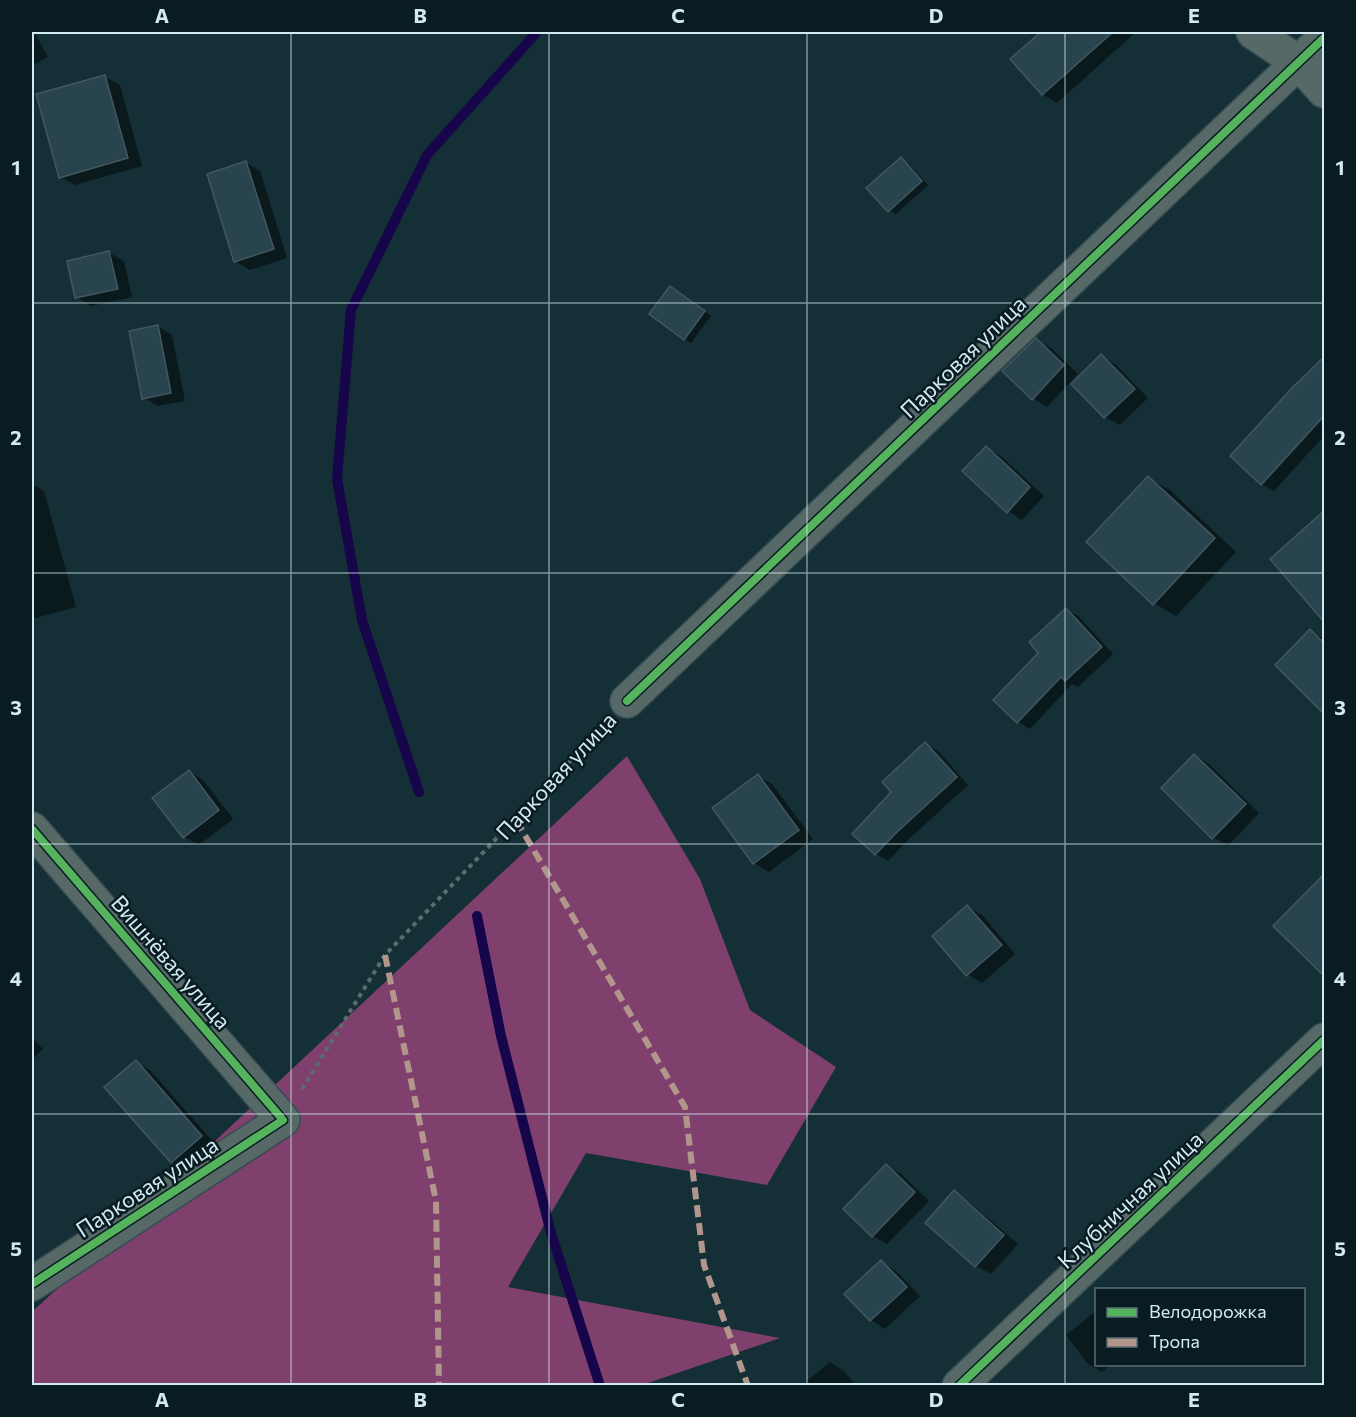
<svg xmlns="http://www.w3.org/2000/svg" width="1356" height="1417" font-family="Commissioner,sans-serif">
<rect width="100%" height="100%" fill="#142f36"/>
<!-- forest -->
<polygon fill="#7f406d" points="627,756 700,879 750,1010 836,1067 767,1185 586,1153 508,1287 780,1338 642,1385 32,1386 32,1312"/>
<!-- shadow -->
<g fill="#0007">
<polygon points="32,32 34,32 48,57 32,66"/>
<polygon points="1044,32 1136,32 1057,103 1042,94 1012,59"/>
<polygon points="105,77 120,85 142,166 75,185 60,177"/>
<polygon points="901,159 908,163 928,185 896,214 889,210"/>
<polygon points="246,163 260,171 287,258 250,270 235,261"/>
<polygon points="109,253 124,261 132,297 91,306 77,297"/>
<polygon points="677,291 711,316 691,343 684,339"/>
<polygon points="158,326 172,335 185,401 158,406 144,398"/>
<polygon points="1036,340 1051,348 1078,374 1047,407 1033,398"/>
<polygon points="1102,356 1116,365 1148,398 1120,425 1105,417 1073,384"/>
<polygon points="1324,359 1324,436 1274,491 1261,484 1293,389"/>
<polygon points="986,448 1001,456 1044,496 1022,520 1008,511"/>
<polygon points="1148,478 1170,490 1236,552 1176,616 1154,603"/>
<polygon points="32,484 44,491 76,607 32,619"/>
<polygon points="1324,513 1324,612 1312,605 1272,559"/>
<polygon points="1066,609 1078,616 1113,654 1078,687 1072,684 1030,729 1018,722 995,700 1041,653"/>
<polygon points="1311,631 1324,639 1324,712 1277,665"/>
<polygon points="925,744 938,751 968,785 908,840 888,861 876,854 854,834 893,792"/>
<polygon points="1194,755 1209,764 1259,813 1228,846 1213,837"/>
<polygon points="189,771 203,780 233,819 199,845 184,837"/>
<polygon points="758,776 772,784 813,839 769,872 754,863 714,809"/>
<polygon points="1323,878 1324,879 1324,974 1275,926"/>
<polygon points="967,907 982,915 1015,954 982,983 967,974"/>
<polygon points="32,1038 43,1049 32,1060"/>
<polygon points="136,1062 150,1070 216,1145 187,1170 172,1162"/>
<polygon points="886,1166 901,1174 929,1201 887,1244 873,1236"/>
<polygon points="954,1192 968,1201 1018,1244 991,1274 976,1266 927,1222"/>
<polygon points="881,1262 896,1271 920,1296 885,1329 871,1320"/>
<polygon points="1096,1311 1096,1364 1111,1364 1102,1372 1087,1363 1066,1335"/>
<polygon points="830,1362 844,1371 856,1386 801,1386"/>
</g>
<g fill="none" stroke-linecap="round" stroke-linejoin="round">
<!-- stream -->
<g stroke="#16054a" stroke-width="10">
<polyline points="419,792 362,620 337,479 351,310 427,155 537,32"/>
<polyline points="477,916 501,1036 551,1233 600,1386"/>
</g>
</g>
<!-- building -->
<g fill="#28444f" stroke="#44565e" stroke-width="1.5">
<polygon points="1041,32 1113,32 1042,95 1010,59"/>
<polygon points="105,75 128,158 59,178 36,94"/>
<polygon points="901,157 922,181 888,212 866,188"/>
<polygon points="246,161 274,249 234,262 207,174"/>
<polygon points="109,251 118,289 75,298 67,261"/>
<polygon points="670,286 705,311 684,340 649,314"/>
<polygon points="158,325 171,393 142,399 129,331"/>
<polygon points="1036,338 1064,365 1032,400 1002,371"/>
<polygon points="1101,354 1135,389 1104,418 1071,384"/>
<polygon points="1324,357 1324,416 1261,485 1230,456 1292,388"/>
<polygon points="986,446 1030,487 1007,513 962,471"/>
<polygon points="1148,476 1215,538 1153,605 1086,542"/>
<polygon points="1324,511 1324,622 1270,559"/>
<polygon points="1066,608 1102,647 1065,681 1061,677 1017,723 993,700 1038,653 1029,642"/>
<polygon points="1310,629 1324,643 1324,714 1275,665"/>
<polygon points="925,742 957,777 896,833 875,855 852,834 891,792 882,782"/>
<polygon points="1194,754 1246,804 1212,839 1161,788"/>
<polygon points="189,770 219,810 183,838 152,798"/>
<polygon points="758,774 799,830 753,864 712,808"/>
<polygon points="1324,874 1324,976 1273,926"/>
<polygon points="967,905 1002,945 966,976 932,936"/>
<polygon points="136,1060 202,1136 171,1163 104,1087"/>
<polygon points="886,1164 915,1192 872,1237 843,1209"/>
<polygon points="954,1190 1004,1235 975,1267 925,1223"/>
<polygon points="881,1260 907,1287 870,1321 844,1294"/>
</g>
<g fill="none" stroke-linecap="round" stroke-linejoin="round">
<!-- minor casing -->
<g stroke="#354b52" stroke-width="36">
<g id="minor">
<polyline points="1253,32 1299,63 1324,91"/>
<polyline points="627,701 1324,38"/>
<polyline points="32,829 283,1120 32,1284"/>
<polyline points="959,1386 1324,1040"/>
</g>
</g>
<!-- path -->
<polyline stroke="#5b6c6b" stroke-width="4" stroke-dasharray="4.5 4.5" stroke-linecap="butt" points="302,1089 385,955 603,727"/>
<!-- minor -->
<use href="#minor" stroke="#576966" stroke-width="33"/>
<!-- quiet -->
<g stroke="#b2968c" stroke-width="6" stroke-dasharray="12 6" stroke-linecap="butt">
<polyline points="516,820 685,1107 704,1265 748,1386"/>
<polyline points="385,955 436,1201 439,1386"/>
</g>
<!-- cycleway casing -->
<g stroke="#091c22" stroke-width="11">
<g id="cycleway">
<polyline points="627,701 1324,38"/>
<polyline points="32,829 283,1120 32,1284"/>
<polyline points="959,1386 1324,1040"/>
</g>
</g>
<!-- cycleway -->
<use href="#cycleway" stroke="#56b35d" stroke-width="8"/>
</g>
<!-- grid -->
<path fill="none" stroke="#d3eaf3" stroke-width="1.5" stroke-opacity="0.55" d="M291,32V1386M549,32V1386M807,32V1386M1065,32V1386M32,303H1324M32,573H1324M32,844H1324M32,1114H1324"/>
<g text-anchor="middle" stroke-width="5" stroke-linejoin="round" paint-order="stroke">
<!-- street labels -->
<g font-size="22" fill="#d3eaf3" stroke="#091c22">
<text transform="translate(963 357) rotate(-44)" y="8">Парковая улица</text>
<text transform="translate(556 776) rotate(-47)" y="8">Парковая улица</text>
<text transform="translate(171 962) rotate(49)" y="8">Вишнёвая улица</text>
<text transform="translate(147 1187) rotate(-33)" y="8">Парковая улица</text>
<text transform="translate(1130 1200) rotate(-43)" y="8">Клубничная улица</text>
</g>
</g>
<!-- border -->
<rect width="1356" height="1417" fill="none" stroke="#091c22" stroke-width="66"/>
<!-- legend -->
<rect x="1095" y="1288" width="210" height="78" fill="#091c22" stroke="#5a6e76" stroke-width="1.5"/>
<rect x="1107" y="1308" width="30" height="9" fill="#56b35d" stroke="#5a6e76" stroke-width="1.5"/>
<text x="1149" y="1318" font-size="18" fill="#d3eaf3">Велодорожка</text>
<rect x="1107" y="1338" width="30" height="9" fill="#b2968c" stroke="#5a6e76" stroke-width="1.5"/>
<text x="1149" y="1348" font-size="18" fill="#d3eaf3">Тропа</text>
<rect x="33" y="33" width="1290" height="1351" fill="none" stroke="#d3eaf3" stroke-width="2"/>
<g font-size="20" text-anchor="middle" font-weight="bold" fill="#d3eaf3">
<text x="162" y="23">A</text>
<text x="420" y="23">B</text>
<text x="678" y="23">C</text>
<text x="936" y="23">D</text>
<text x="1194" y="23">E</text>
<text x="16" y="175">1</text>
<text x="1340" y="175">1</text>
<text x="16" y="445">2</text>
<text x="1340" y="445">2</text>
<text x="16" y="715">3</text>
<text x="1340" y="715">3</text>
<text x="16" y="986">4</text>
<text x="1340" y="986">4</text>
<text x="16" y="1256">5</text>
<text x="1340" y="1256">5</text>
<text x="162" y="1407">A</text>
<text x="420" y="1407">B</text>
<text x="678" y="1407">C</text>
<text x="936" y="1407">D</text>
<text x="1194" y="1407">E</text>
</g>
</svg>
